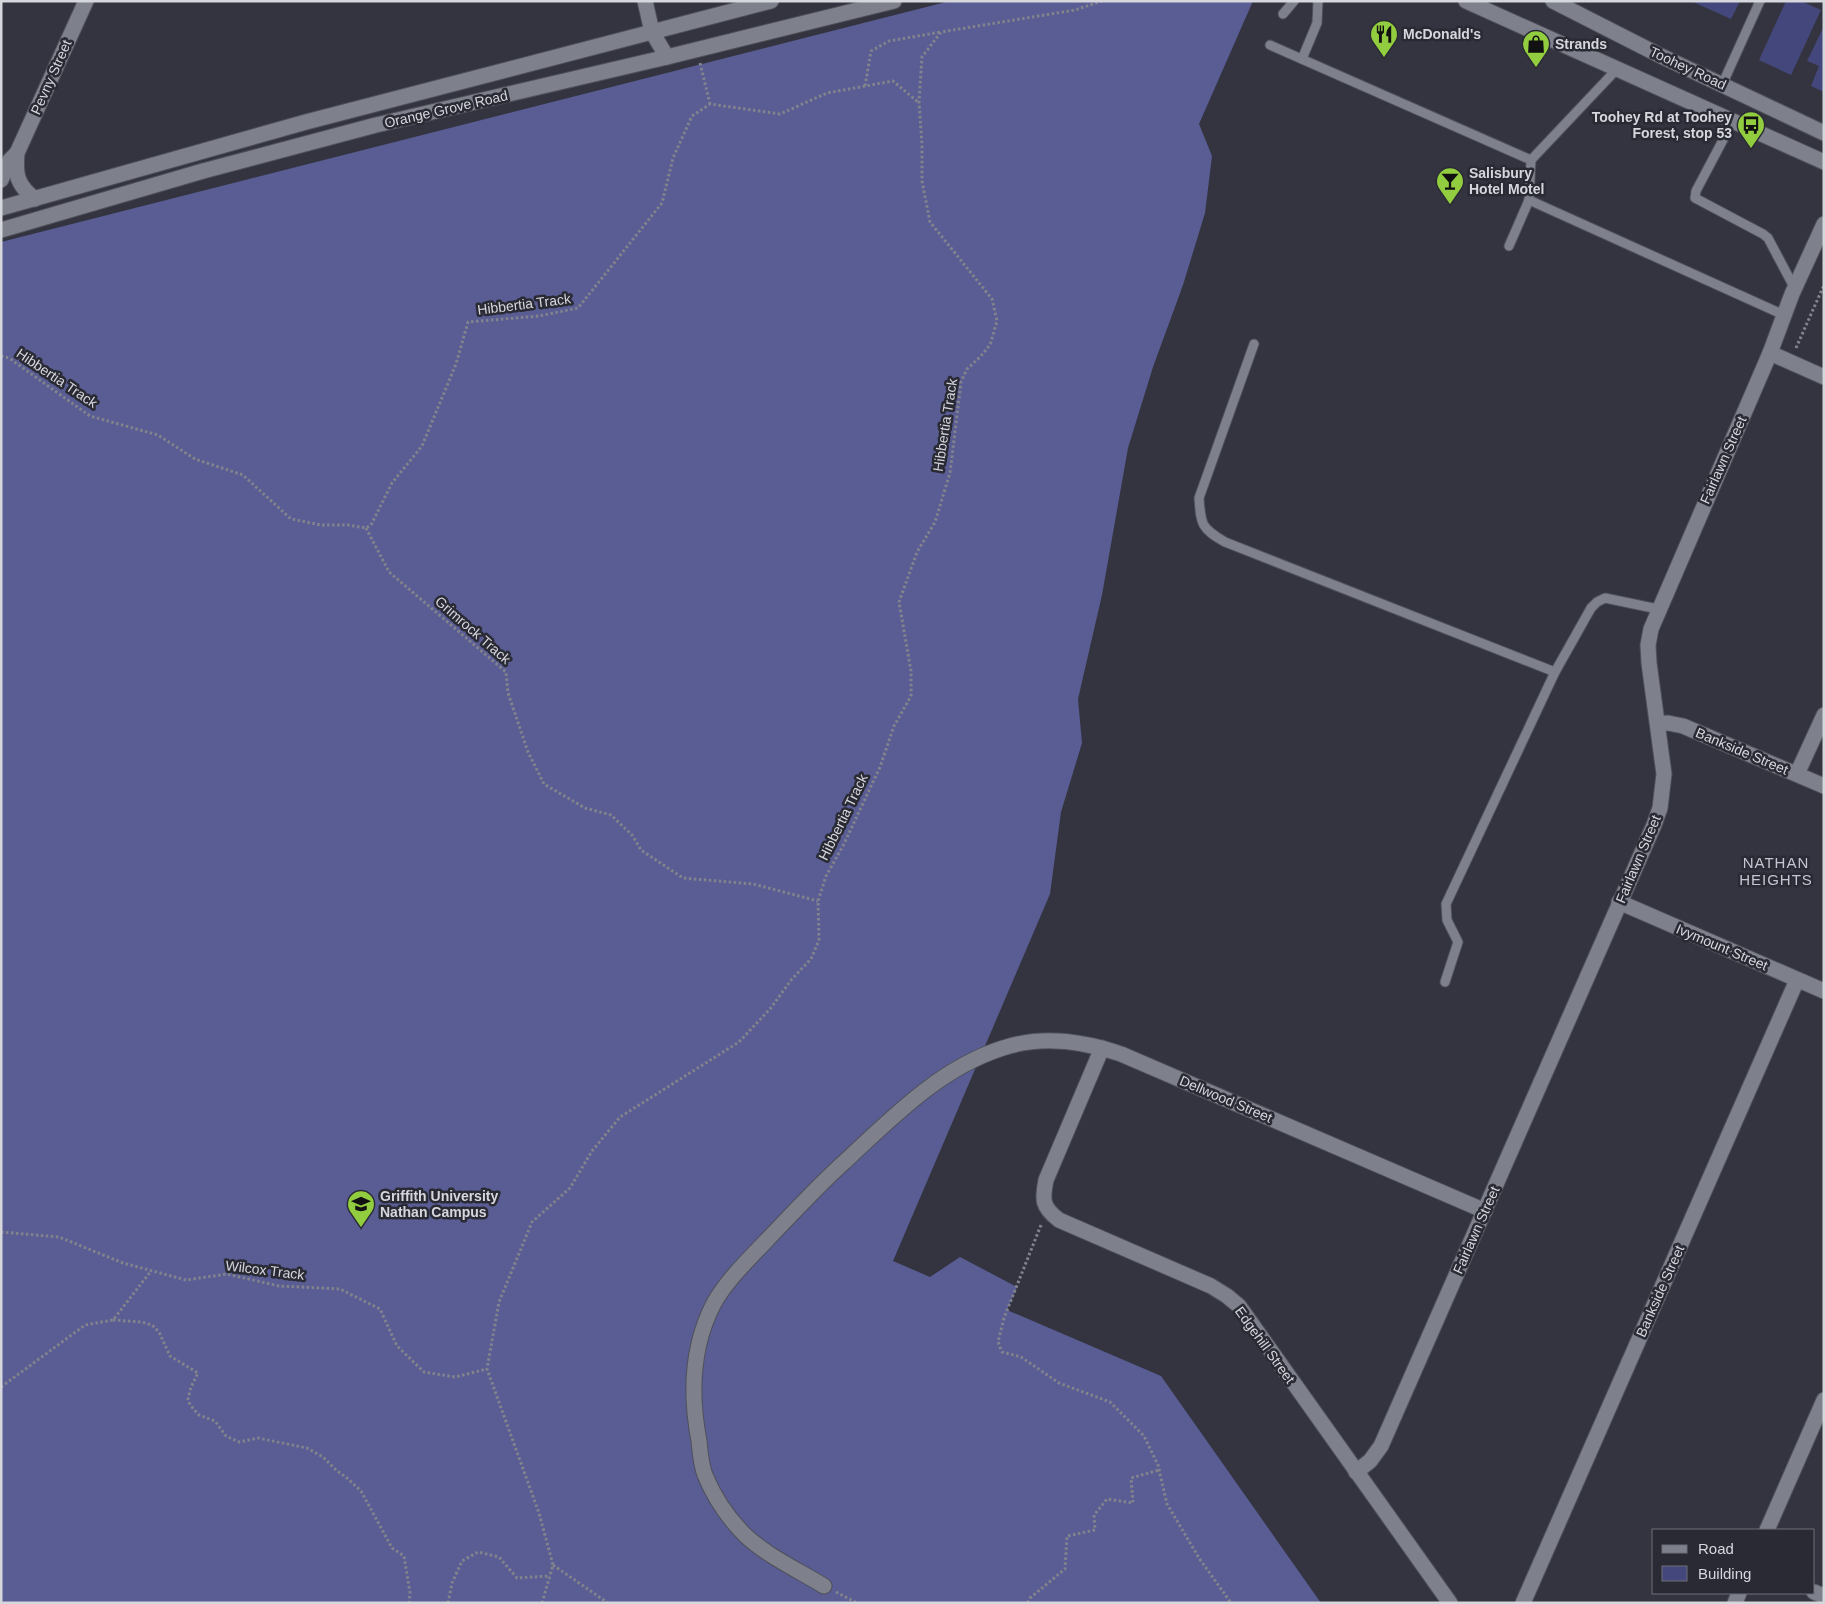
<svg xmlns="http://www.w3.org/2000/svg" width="1825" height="1604" font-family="Arial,sans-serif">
<rect width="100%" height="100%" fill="#33343f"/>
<!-- forest -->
<polygon fill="#595d93" points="950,1 1253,1 1199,124 1212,156 1205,213 1183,285 1153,367 1128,448 1102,595 1078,699 1082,743 1061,812 1050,894 893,1261 930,1277 960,1257 1017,1287 1007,1310 1161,1376 1321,1603 1,1603 1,242"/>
<!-- building -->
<g fill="#44477b">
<polygon points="1691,1 1740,1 1731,19"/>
<polygon points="1786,1 1801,1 1821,10 1791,75 1759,60"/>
<polygon points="1824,26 1824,92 1811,86 1819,66 1807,61"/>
</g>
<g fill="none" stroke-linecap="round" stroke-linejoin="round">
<!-- lane casing -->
<g stroke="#4f5059" stroke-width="11">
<g id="lane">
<polyline points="1283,14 1294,1"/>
<polyline points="1270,45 1531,160 1529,200 1784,315"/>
<polyline points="1302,59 1317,23 1318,1"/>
<polyline points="1722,85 1760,1"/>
<polyline points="1733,121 1696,191 1695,198 1763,234 1768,238 1795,289"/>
<polyline points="1531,160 1617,69"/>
<polyline points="1509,246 1529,200"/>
<path d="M1254,344L1199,498C1201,525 1201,528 1225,542L1555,672L1591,608L1597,602L1605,598L1658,609"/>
<polyline points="1445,982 1458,942 1447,920 1446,904 1555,672"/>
</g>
</g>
<!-- street casing -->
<g stroke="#4f5059" stroke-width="17">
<g id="street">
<polyline points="645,1 652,32 667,57"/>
<polyline points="1,180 10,160 17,153"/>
<path d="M35,199C17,185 15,175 17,153L86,1"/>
<polyline points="1770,353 1824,377"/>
<polyline points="1658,724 1668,723 1683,726 1824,786"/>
<polyline points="1797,774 1824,715"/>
<polyline points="1619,902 1824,991"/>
<path d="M1102,1048L1046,1180C1042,1200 1042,1207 1059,1220L1211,1286L1227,1296L1239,1306L1450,1603"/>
<polyline points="1356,1472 1370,1461 1381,1446 1654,825 1660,808 1664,774 1649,663 1648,645 1651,629 1770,353 1792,294 1824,224"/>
<polyline points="1767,1530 1824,1400"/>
<path d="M824,1586C798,1570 767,1556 745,1535C728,1518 714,1497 705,1475C701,1465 700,1452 699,1441C690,1394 691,1347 714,1303C727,1280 748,1260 766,1241C791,1215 815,1189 841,1165C890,1120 939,1068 1003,1048C1042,1035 1083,1041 1121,1054L1485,1211"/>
<polyline points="1814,1592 1824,1596"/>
<polyline points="1523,1603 1797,980"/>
<polyline points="1735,1603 1739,1593"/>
</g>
</g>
<!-- secondary casing -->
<g stroke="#4f5059" stroke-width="17">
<g id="secondary">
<polyline points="1466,1 1824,162"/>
<polyline points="1553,1 1661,56 1824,133"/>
<polyline points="1,208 306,122 771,1"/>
<polyline points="1,230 203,171 376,125 667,57 894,1"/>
</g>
</g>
<!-- path -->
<g stroke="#82838c" stroke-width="3" stroke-dasharray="2.5 2.5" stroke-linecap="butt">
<polyline points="700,63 710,104"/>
<polyline points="865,86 871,51 889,41 941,32"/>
<polyline points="1796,348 1824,285"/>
<polyline points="1,356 9,358 90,416 158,435 195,459 243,475 291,519 321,525 348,525 366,528 371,525 392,483 422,446 456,364 468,322 539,316 578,308 662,203 673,158 692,116 710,104 780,114 827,93 893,81 918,102"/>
<polyline points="366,528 389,572 506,672 508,693 528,752 544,784 585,808 611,815 632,835 641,850 683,878 753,884 818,901"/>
<polyline points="1041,1225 1004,1318 998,1342 1002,1352 1021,1357 1059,1383 1110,1402 1144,1436 1158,1465 1167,1504 1199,1558 1231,1603"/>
<polyline points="1,1232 59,1237 123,1263 186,1280 227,1274 279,1286 340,1289 380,1309 397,1346 424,1372 455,1377 487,1369"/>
<polyline points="113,1320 141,1322 152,1325 159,1332 170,1356 198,1373 191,1387 188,1399 190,1405 199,1415 215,1421 226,1436 239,1442 258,1438 307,1448 323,1457 336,1470 347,1478 361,1491 392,1548 404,1556 410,1593 409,1603"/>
<polyline points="1,1387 85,1325 113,1320 151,1271"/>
<polyline points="553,1565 608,1603"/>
<polyline points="836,1592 857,1603"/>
<polyline points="448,1603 452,1583 462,1561 478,1552 499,1557 517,1578 550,1576"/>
<polyline points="542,1603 553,1565 539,1513 487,1369 499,1302 532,1222 570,1188 592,1151 620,1117 739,1042 770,1009 792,979 811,959 819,940 818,901 826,876 843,846 880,767 894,726 911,696 911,671 899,602 917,552 935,522 950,473 961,382 967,369 980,357 990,345 997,321 992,299 930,222 922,181 922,145 919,102 922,57 941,32 1075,10 1102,1"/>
<polyline points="1028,1603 1030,1598 1065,1569 1067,1536 1095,1530 1094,1515 1107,1499 1133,1503 1131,1478 1159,1470"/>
</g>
<!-- lane -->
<use href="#lane" stroke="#7e808c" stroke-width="9"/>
<!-- street -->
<use href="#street" stroke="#7e808c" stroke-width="15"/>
<!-- secondary -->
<use href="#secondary" stroke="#7e808c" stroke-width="15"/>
</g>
<!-- icons -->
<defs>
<g id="restaurant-pin" transform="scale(1.4375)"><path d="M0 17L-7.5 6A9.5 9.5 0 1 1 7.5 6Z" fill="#92cd3f" stroke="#292a34"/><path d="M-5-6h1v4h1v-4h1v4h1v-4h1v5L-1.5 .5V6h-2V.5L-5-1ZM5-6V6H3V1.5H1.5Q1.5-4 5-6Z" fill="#111"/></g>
<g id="shop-pin" transform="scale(1.4375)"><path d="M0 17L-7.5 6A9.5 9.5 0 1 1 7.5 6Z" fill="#92cd3f" stroke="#292a34"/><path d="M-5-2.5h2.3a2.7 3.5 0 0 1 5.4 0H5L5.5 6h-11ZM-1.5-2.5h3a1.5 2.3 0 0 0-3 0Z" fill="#111"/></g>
<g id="bus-pin" transform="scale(1.4375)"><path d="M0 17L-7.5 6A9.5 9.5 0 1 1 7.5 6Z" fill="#92cd3f" stroke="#292a34"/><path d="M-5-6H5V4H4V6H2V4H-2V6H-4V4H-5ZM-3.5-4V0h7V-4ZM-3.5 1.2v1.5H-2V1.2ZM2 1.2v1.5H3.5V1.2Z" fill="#111"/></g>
<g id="bar-pin" transform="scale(1.4375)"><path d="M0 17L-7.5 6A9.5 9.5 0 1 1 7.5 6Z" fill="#92cd3f" stroke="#292a34"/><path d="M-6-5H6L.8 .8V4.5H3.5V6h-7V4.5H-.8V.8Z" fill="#111"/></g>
<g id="university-pin" transform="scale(1.4375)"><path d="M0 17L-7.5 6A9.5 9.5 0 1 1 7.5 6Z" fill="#92cd3f" stroke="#292a34"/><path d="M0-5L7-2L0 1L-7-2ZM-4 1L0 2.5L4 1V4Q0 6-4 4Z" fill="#111"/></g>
</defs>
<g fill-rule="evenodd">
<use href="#restaurant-pin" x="1384" y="34"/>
<use href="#shop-pin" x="1536" y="44"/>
<use href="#bus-pin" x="1751" y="125"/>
<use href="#bar-pin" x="1450" y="181"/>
<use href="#university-pin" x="361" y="1204"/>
</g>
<g text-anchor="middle" stroke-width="5" stroke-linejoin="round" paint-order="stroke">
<!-- poi labels -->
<g font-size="14" font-weight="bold" fill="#d6d7dd" stroke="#292a34" text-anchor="start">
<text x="1403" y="39">McDonald's</text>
<text x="1555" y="49">Strands</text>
<text x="1732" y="122" text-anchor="end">Toohey Rd at Toohey<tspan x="1732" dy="16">Forest, stop 53</tspan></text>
<text x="1469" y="178">Salisbury<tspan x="1469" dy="16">Hotel Motel</tspan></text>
<text x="380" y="1201">Griffith University<tspan x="380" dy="16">Nathan Campus</tspan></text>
</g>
<!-- street labels -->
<g font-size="14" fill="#d6d7dd" stroke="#292a34">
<text transform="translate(1688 68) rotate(25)" y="5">Toohey Road</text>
<text transform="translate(51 77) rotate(-66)" y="5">Pevny Street</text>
<text transform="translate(446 109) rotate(-13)" y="5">Orange Grove Road</text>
<text transform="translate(524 304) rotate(-7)" y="5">Hibbertia Track</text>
<text transform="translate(57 378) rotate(34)" y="5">Hibbertia Track</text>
<text transform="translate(945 425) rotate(-81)" y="5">Hibbertia Track</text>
<text transform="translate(1723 460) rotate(-66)" y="5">Fairlawn Street</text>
<text transform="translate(473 630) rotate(41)" y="5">Grimrock Track</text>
<text transform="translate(1742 751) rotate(23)" y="5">Bankside Street</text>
<text transform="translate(843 817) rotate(-64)" y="5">Hibbertia Track</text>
<text transform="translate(1638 859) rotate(-67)" y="5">Fairlawn Street</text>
<text transform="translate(1722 947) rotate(23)" y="5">Ivymount Street</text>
<text transform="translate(1226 1099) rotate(23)" y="5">Dellwood Street</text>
<text transform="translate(1476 1230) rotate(-66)" y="5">Fairlawn Street</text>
<text transform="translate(265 1270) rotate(7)" y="5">Wilcox Track</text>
<text transform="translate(1660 1291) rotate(-66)" y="5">Bankside Street</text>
<text transform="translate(1265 1345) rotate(54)" y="5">Edgehill Street</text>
</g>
<!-- neighbourhood labels -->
<g font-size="15" letter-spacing="1" fill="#c3c5d2" stroke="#292a34">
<text x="1776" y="868">NATHAN<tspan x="1776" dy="17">HEIGHTS</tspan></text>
</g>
</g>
<!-- border -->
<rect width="1825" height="1604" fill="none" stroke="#d6d7dd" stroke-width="5"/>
<!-- legend -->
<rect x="1652" y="1529" width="162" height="65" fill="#292a34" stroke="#6e6f78"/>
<rect x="1662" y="1545" width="25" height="8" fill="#7e808c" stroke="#6e6f78"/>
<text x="1698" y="1554" font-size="15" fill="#d6d7dd">Road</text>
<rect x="1662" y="1566" width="25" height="15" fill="#44477b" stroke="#6e6f78"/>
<text x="1698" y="1579" font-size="15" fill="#d6d7dd">Building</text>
</svg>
